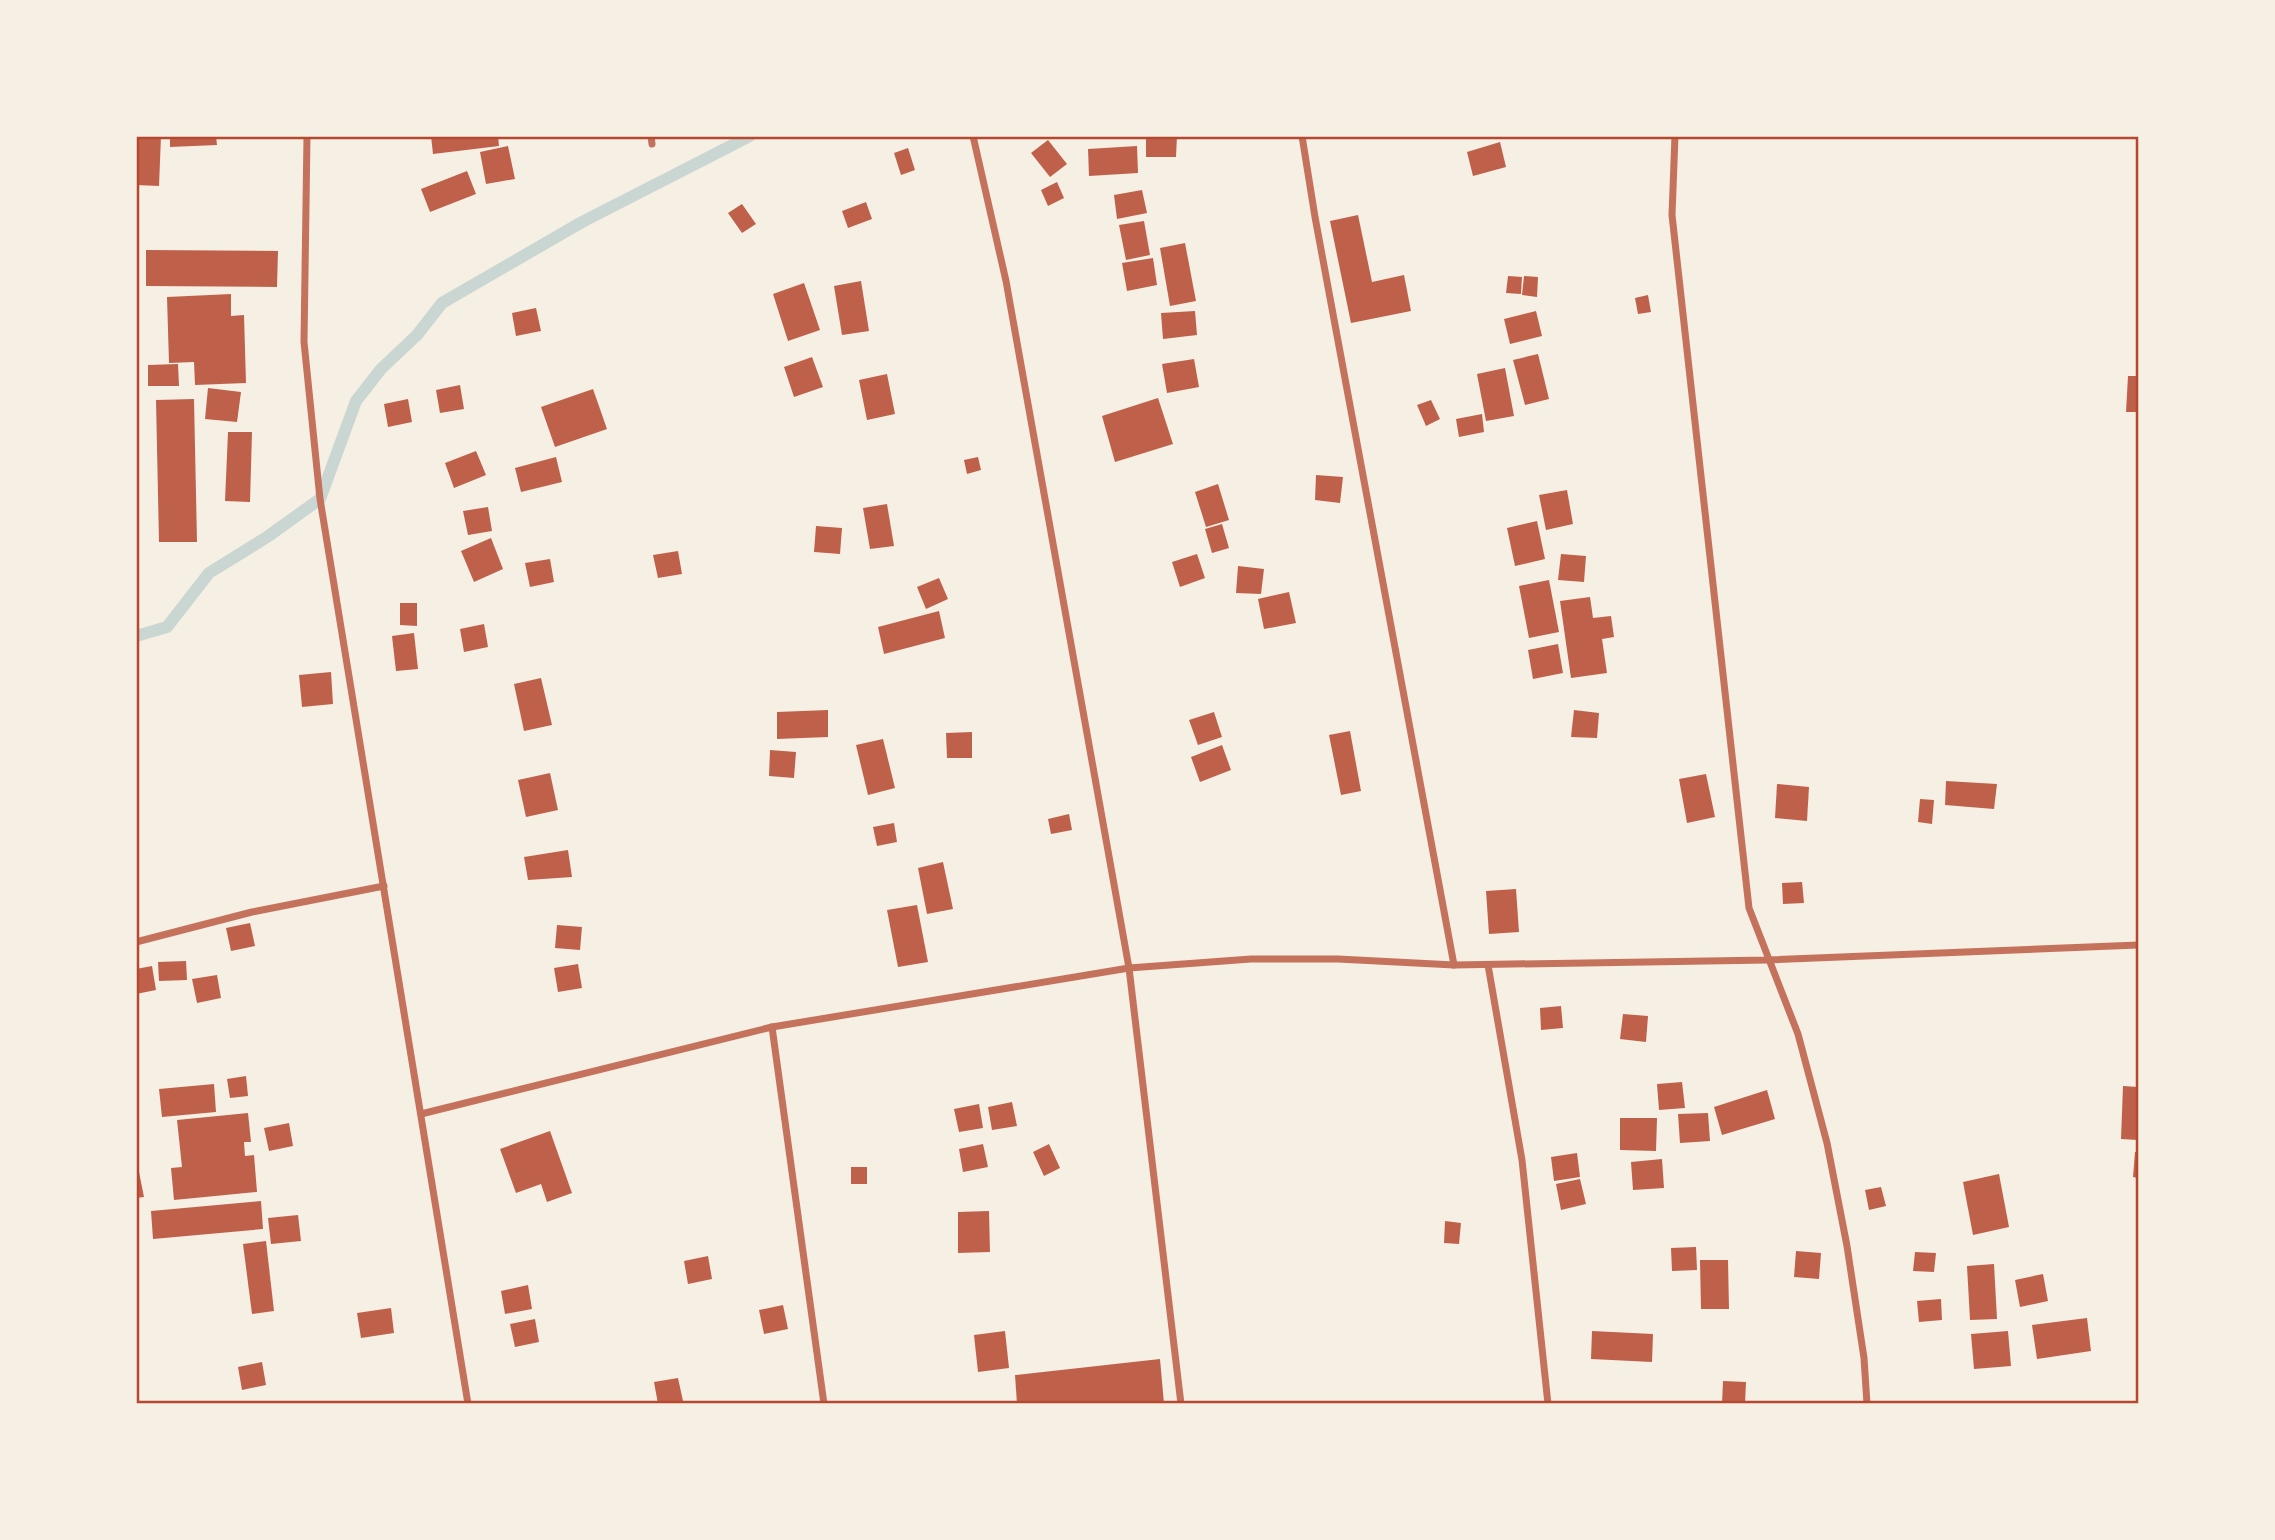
<svg xmlns="http://www.w3.org/2000/svg" width="2275" height="1540" font-family="Jost,sans-serif">
<rect width="100%" height="100%" fill="#f6efe4"/>
<g fill="none" stroke-linecap="round" stroke-linejoin="round">
<!-- stream -->
<polyline stroke="#c9d6d2" stroke-width="12" points="136,636 167,627 209,573 267,537 320,499 356,401 381,369 417,335 442,303 582,222 750,136"/>
</g>
<!-- building -->
<g fill="#bf614a">
<polygon points="136,136 161,136 159,186 136,185"/>
<polygon points="170,136 216,136 217,145 170,147"/>
<polygon points="431,136 498,136 499,146 433,154"/>
<polygon points="1146,136 1177,136 1176,157 1146,157"/>
<polygon points="1048,140 1067,164 1050,177 1031,153"/>
<polygon points="1500,142 1506,167 1473,176 1467,152"/>
<polygon points="508,146 515,179 486,184 480,152"/>
<polygon points="1137,146 1138,173 1089,176 1088,149"/>
<polygon points="908,148 915,170 901,175 894,153"/>
<polygon points="467,171 476,194 430,212 421,189"/>
<polygon points="1057,182 1064,198 1048,206 1041,190"/>
<polygon points="1142,190 1147,213 1117,219 1114,195"/>
<polygon points="866,202 872,219 848,228 842,211"/>
<polygon points="742,204 756,224 742,233 728,213"/>
<polygon points="1358,215 1372,282 1404,275 1411,311 1351,323 1330,221"/>
<polygon points="1144,221 1150,255 1126,260 1119,225"/>
<polygon points="1185,243 1196,301 1170,306 1160,248"/>
<polygon points="146,250 278,251 277,287 146,286"/>
<polygon points="1153,258 1157,285 1127,291 1122,263"/>
<polygon points="1508,276 1522,277 1521,294 1506,293"/>
<polygon points="1524,276 1538,277 1537,297 1522,295"/>
<polygon points="861,281 869,331 842,335 834,286"/>
<polygon points="804,283 820,330 788,341 773,294"/>
<polygon points="231,294 231,316 244,315 246,383 195,385 194,362 169,363 167,297"/>
<polygon points="1648,295 1651,312 1638,314 1635,298"/>
<polygon points="536,308 541,331 516,336 512,313"/>
<polygon points="1195,311 1197,335 1163,339 1161,313"/>
<polygon points="1536,311 1542,336 1510,344 1504,319"/>
<polygon points="1538,354 1549,399 1525,405 1513,360"/>
<polygon points="812,357 823,387 794,397 784,367"/>
<polygon points="1194,359 1199,387 1167,393 1162,364"/>
<polygon points="178,364 179,386 148,386 148,365"/>
<polygon points="1505,368 1514,416 1486,421 1477,374"/>
<polygon points="887,374 895,414 867,420 859,380"/>
<polygon points="2128,376 2138,376 2138,412 2126,412"/>
<polygon points="460,385 464,409 440,413 436,390"/>
<polygon points="208,388 241,392 237,422 205,419"/>
<polygon points="593,389 607,429 555,447 541,407"/>
<polygon points="1158,398 1173,444 1115,462 1102,416"/>
<polygon points="194,399 197,542 159,542 156,400"/>
<polygon points="408,399 412,422 388,427 384,404"/>
<polygon points="1431,400 1440,419 1426,426 1417,405"/>
<polygon points="1482,414 1484,432 1459,437 1456,419"/>
<polygon points="228,432 252,432 250,502 225,501"/>
<polygon points="476,451 486,475 454,488 445,463"/>
<polygon points="556,457 562,482 521,492 515,468"/>
<polygon points="978,457 981,470 967,474 964,460"/>
<polygon points="1316,475 1343,477 1340,503 1315,500"/>
<polygon points="1218,484 1229,520 1206,527 1195,492"/>
<polygon points="1567,490 1573,524 1546,530 1539,495"/>
<polygon points="887,504 894,546 870,549 863,508"/>
<polygon points="488,507 492,531 468,535 463,511"/>
<polygon points="1537,521 1545,559 1515,566 1507,528"/>
<polygon points="1222,524 1229,548 1212,553 1205,529"/>
<polygon points="816,526 842,528 840,554 814,552"/>
<polygon points="491,538 503,569 474,582 461,551"/>
<polygon points="678,551 682,574 658,578 653,555"/>
<polygon points="1197,554 1205,578 1180,587 1172,562"/>
<polygon points="1561,554 1586,556 1584,582 1558,580"/>
<polygon points="550,559 554,582 530,587 525,563"/>
<polygon points="1238,566 1264,569 1261,594 1236,593"/>
<polygon points="939,578 948,599 926,609 917,587"/>
<polygon points="1549,580 1559,632 1529,638 1519,586"/>
<polygon points="1289,592 1296,623 1264,629 1258,599"/>
<polygon points="1590,597 1593,618 1611,616 1614,637 1602,639 1607,673 1571,678 1560,601"/>
<polygon points="400,603 417,603 417,626 400,625"/>
<polygon points="939,611 945,638 884,654 878,627"/>
<polygon points="484,624 488,647 464,652 460,629"/>
<polygon points="414,633 418,669 396,671 392,636"/>
<polygon points="1558,644 1563,673 1533,679 1528,650"/>
<polygon points="331,672 333,704 302,707 299,675"/>
<polygon points="541,678 552,725 524,731 514,684"/>
<polygon points="828,710 828,737 777,739 777,712"/>
<polygon points="1574,710 1599,713 1597,738 1571,737"/>
<polygon points="1214,712 1222,737 1198,745 1189,720"/>
<polygon points="1350,731 1361,791 1341,795 1329,735"/>
<polygon points="972,732 972,758 947,758 946,733"/>
<polygon points="883,739 895,788 868,795 856,745"/>
<polygon points="1222,745 1231,770 1200,782 1191,757"/>
<polygon points="770,750 796,752 794,778 769,776"/>
<polygon points="550,773 558,810 526,817 518,780"/>
<polygon points="1706,774 1715,817 1687,823 1679,779"/>
<polygon points="1946,781 1997,784 1994,809 1945,805"/>
<polygon points="1777,784 1809,787 1807,821 1775,818"/>
<polygon points="1920,799 1934,800 1932,824 1918,822"/>
<polygon points="1069,814 1072,830 1051,834 1048,819"/>
<polygon points="894,823 897,842 877,846 873,827"/>
<polygon points="568,850 572,877 528,880 524,857"/>
<polygon points="943,862 953,909 927,914 918,868"/>
<polygon points="1802,882 1804,903 1783,904 1782,883"/>
<polygon points="1516,889 1519,932 1489,934 1486,891"/>
<polygon points="917,905 928,962 898,967 887,910"/>
<polygon points="250,923 255,946 231,951 226,928"/>
<polygon points="557,925 582,927 580,950 555,948"/>
<polygon points="186,961 187,980 159,981 158,962"/>
<polygon points="578,964 582,988 558,992 554,968"/>
<polygon points="152,966 156,990 136,994 136,969"/>
<polygon points="217,975 221,998 197,1003 192,979"/>
<polygon points="1561,1006 1563,1028 1541,1030 1540,1008"/>
<polygon points="1623,1014 1648,1016 1646,1042 1620,1039"/>
<polygon points="246,1076 248,1096 230,1098 227,1079"/>
<polygon points="1682,1082 1685,1108 1659,1110 1657,1084"/>
<polygon points="214,1084 216,1112 162,1117 159,1089"/>
<polygon points="2123,1086 2138,1087 2138,1140 2121,1139"/>
<polygon points="1767,1090 1775,1119 1722,1135 1714,1107"/>
<polygon points="1012,1102 1017,1126 992,1130 988,1107"/>
<polygon points="979,1104 983,1128 959,1132 954,1109"/>
<polygon points="248,1113 251,1142 244,1142 245,1156 254,1155 257,1192 174,1200 171,1168 182,1167 177,1120"/>
<polygon points="1708,1113 1710,1141 1680,1143 1678,1114"/>
<polygon points="1620,1118 1657,1118 1656,1151 1620,1150"/>
<polygon points="289,1123 293,1146 269,1151 264,1128"/>
<polygon points="550,1131 572,1193 547,1202 541,1184 516,1193 500,1149"/>
<polygon points="983,1144 988,1167 963,1172 959,1149"/>
<polygon points="1049,1144 1060,1168 1044,1176 1033,1152"/>
<polygon points="2135,1152 2138,1152 2138,1178 2133,1177"/>
<polygon points="1577,1153 1580,1177 1554,1181 1551,1157"/>
<polygon points="1662,1159 1664,1188 1633,1190 1631,1162"/>
<rect x="851" y="1167" width="16" height="17"/>
<polygon points="136,1172 139,1172 144,1197 136,1198"/>
<polygon points="1999,1174 2009,1227 1973,1235 1963,1182"/>
<polygon points="1580,1179 1586,1204 1561,1210 1556,1184"/>
<polygon points="1881,1187 1886,1206 1869,1210 1865,1190"/>
<polygon points="261,1201 263,1229 153,1239 151,1211"/>
<polygon points="989,1211 990,1252 958,1253 958,1212"/>
<polygon points="298,1215 301,1241 271,1244 268,1218"/>
<polygon points="1445,1221 1461,1223 1459,1244 1444,1243"/>
<polygon points="266,1241 274,1311 252,1314 243,1244"/>
<polygon points="1696,1247 1697,1270 1672,1271 1671,1248"/>
<polygon points="1796,1251 1821,1253 1819,1279 1794,1277"/>
<polygon points="1915,1252 1936,1253 1934,1272 1913,1271"/>
<polygon points="708,1256 712,1279 688,1284 684,1261"/>
<polygon points="1700,1260 1728,1260 1729,1309 1701,1309"/>
<polygon points="1994,1264 1997,1319 1970,1320 1967,1266"/>
<polygon points="2043,1274 2048,1301 2020,1307 2015,1280"/>
<polygon points="528,1285 532,1309 505,1314 501,1291"/>
<polygon points="1941,1299 1942,1320 1919,1322 1917,1301"/>
<polygon points="783,1305 788,1329 764,1334 759,1310"/>
<polygon points="391,1308 394,1333 361,1338 357,1313"/>
<polygon points="2087,1318 2091,1351 2037,1359 2032,1325"/>
<polygon points="535,1319 539,1342 515,1347 510,1324"/>
<polygon points="1005,1331 1009,1368 978,1372 974,1335"/>
<polygon points="1592,1331 1653,1334 1652,1362 1591,1359"/>
<polygon points="2008,1331 2011,1366 1974,1369 1971,1334"/>
<polygon points="1160,1359 1164,1404 1017,1404 1015,1375"/>
<polygon points="262,1362 266,1385 242,1390 238,1367"/>
<polygon points="678,1378 683,1401 658,1404 654,1382"/>
<polygon points="1723,1381 1746,1382 1745,1404 1722,1404"/>
</g>
<g fill="none" stroke-linecap="round" stroke-linejoin="round">
<!-- minor -->
<g stroke="#c5725c" stroke-width="7">
<polyline points="307,136 304,342 320,499 468,1404"/>
<polyline points="651,136 652,144"/>
<polyline points="973,136 1006,281 1129,968 1181,1404"/>
<polyline points="1302,136 1315,217 1454,965"/>
<polyline points="1675,136 1672,215 1749,908 1798,1034 1827,1143 1847,1246 1864,1358 1867,1404"/>
<polyline points="136,942 252,912 384,886"/>
<polyline points="1488,965 1522,1160 1548,1404"/>
<polyline points="772,1027 824,1404"/>
<polyline points="421,1114 772,1027 1129,968 1251,959 1338,959 1454,965 1768,960 2138,945"/>
</g>
</g>
<!-- border -->
<rect width="2275" height="1540" fill="none" stroke="#f6efe4" stroke-width="276"/>
<rect x="138" y="138" width="1999" height="1264" fill="none" stroke="#b5482f" stroke-width="2.5"/>
</svg>
